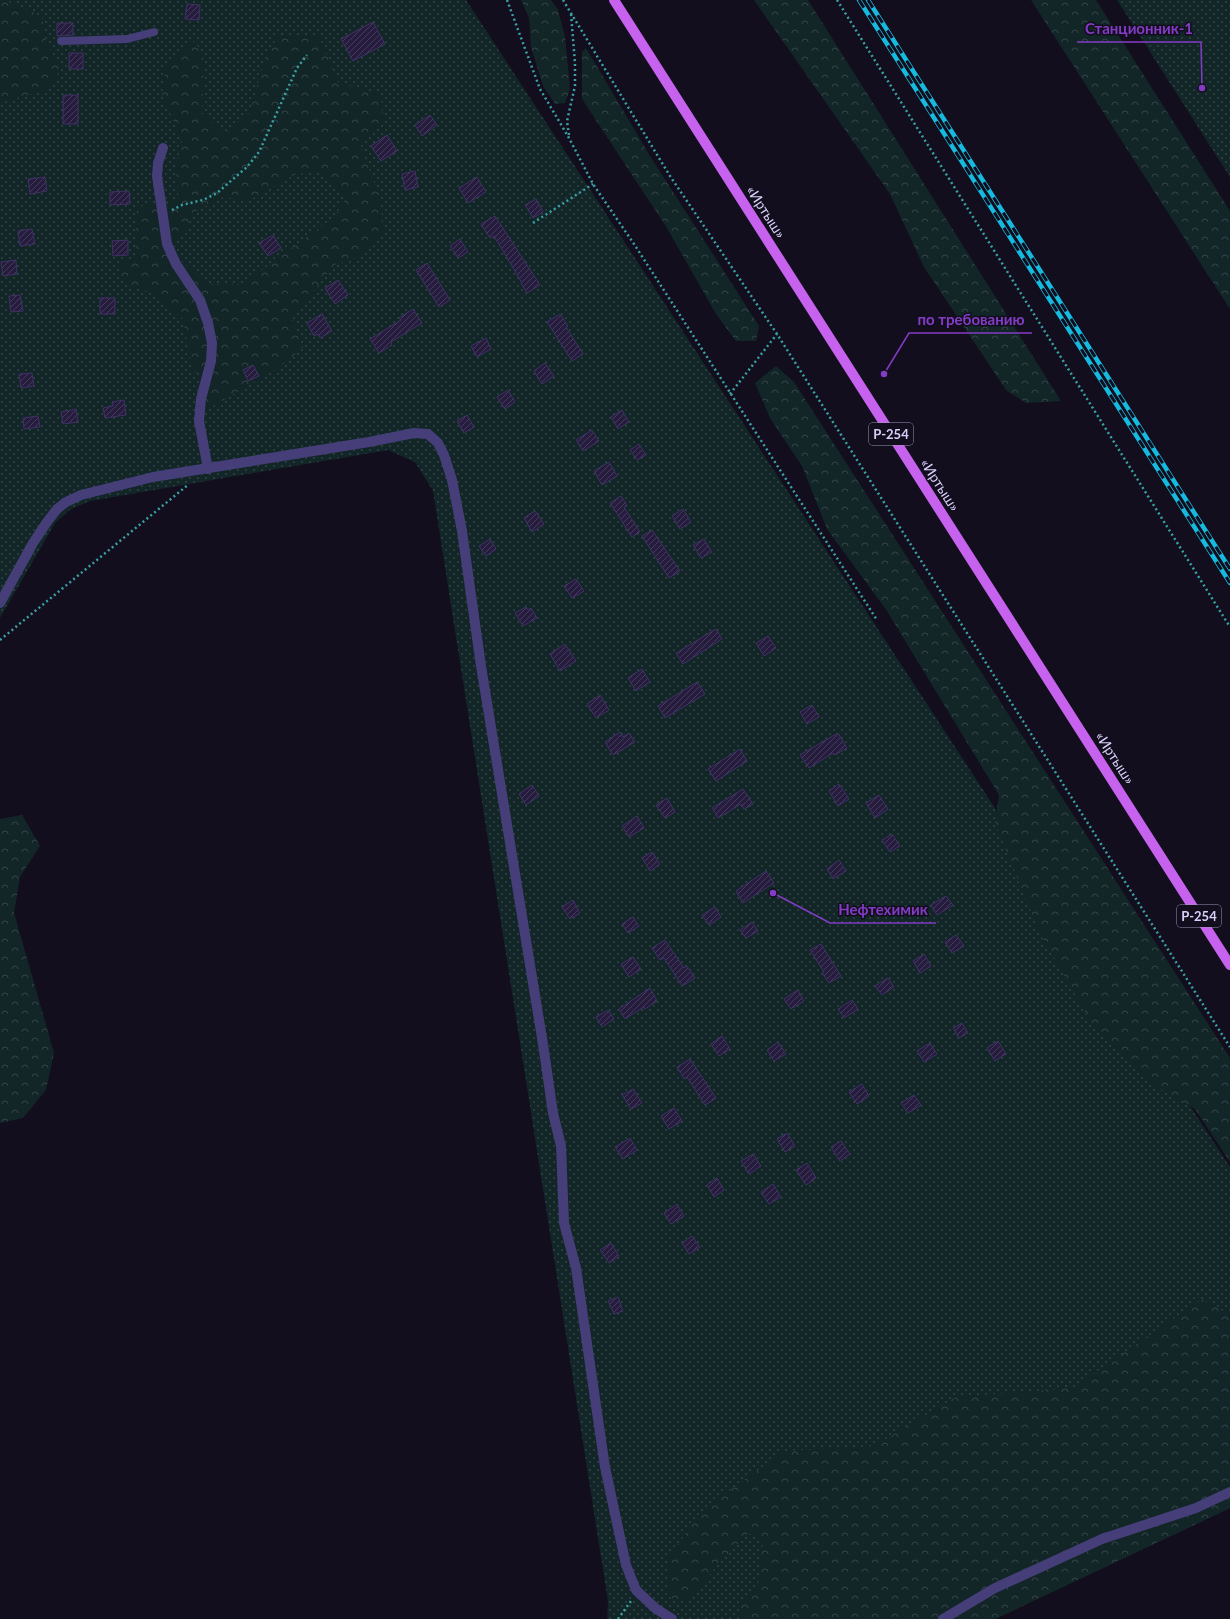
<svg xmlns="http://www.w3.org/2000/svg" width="1230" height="1619" font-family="Lato,sans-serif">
<defs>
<pattern id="grass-dots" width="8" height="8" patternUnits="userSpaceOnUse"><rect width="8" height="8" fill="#122627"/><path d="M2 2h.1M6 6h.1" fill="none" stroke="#344447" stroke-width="1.8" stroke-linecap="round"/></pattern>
<pattern id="forest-crowns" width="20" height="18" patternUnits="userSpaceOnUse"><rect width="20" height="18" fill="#122627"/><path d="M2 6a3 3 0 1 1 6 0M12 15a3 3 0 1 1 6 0" fill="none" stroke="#344447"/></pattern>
<pattern id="building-hatch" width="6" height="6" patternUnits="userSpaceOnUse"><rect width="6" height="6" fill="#261c3d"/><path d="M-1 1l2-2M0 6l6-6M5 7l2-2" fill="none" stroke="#453c5a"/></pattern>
</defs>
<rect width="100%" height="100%" fill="#120e1e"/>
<!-- grass -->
<g fill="url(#grass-dots)">
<polygon points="0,0 466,0 1230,1167 1230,1508 995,1619 607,1619 608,1601 433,491 415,462 388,450 90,501 71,509 55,523 0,618"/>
<polygon points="1117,0 1230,0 1230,177"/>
</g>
<!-- forest -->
<g fill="url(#forest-crowns)" fill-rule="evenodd">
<polygon points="0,0 4,0 42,16 46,42 61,69 49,89 0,103"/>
<polygon points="521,0 551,0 558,10 565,37 570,89 565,103 555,104 543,86 531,47 529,18"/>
<polygon points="754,0 808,0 1061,401 1026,403 1006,390 924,267 890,194"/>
<polygon points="1031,0 1096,0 1230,211 1230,309"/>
<path d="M278,36H319L338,82L381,95L383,120L361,146L379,196L384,230L374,246L358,257L334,265L292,319L303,348L278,368L203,412L195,405L201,374L192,371L183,319L153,294L127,284L119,275V263L135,257L137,207L178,199L176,165L182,142L162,94L166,66L195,41L204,59L202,113L225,134L250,111L265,59ZM323,172L346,198L335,216L243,284H206L176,256L175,242L186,233L192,213L223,197L248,201L296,174Z"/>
<polygon points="586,48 650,156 759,326 756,341 736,341 716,314 667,228 582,99 582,52"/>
<polygon points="776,366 794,382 1230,1058 1230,1162 1195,1109 1146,1081 1092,1024 1040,934 995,823 999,795 887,611 827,529 802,466 770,418 755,383"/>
<polygon points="22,815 40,846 20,877 14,913 54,1053 46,1090 23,1118 0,1123 0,819"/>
<polygon points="1202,1299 1230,1315 1230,1508 995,1619 741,1619 738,1606 758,1584 763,1541 748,1533 720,1562 688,1603 669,1597 669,1556 705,1508 785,1451 874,1446 956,1397 1073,1388"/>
</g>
<!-- building -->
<g fill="url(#building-hatch)" stroke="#403167">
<polygon points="187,4 200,5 199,20 185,19"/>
<polygon points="373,22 385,44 353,61 341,39"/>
<polygon points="57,23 73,23 73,35 57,36"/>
<rect x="69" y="53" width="14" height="16"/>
<rect x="63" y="95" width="15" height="29"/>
<polygon points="430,115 437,125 422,136 415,125"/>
<polygon points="387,135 397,151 381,161 371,146"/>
<polygon points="415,171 418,187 405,190 402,174"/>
<polygon points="45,177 47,191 30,194 28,179"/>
<polygon points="477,177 486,192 468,203 459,188"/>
<polygon points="129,191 130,204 110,205 110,192"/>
<polygon points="536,199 543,212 533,218 525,205"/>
<polygon points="495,216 540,285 527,293 521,283 522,283 494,236 490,238 481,224"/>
<polygon points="32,229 35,244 20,246 18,231"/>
<polygon points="273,235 281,248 268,256 259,243"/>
<polygon points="460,239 468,252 458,258 450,246"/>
<polygon points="128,240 128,255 113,256 112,241"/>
<polygon points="16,260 17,274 3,276 1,262"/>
<polygon points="427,263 450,300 439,307 416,270"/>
<polygon points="338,280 348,295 335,304 325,288"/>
<polygon points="20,295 23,311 11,312 9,296"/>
<rect x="100" y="298" width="15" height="16"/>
<polygon points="413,309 422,323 391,342 392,345 379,353 370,339 401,320 399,318"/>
<polygon points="322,314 332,331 320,338 318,334 314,336 307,323"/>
<polygon points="560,314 568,326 566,327 583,354 572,361 547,322"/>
<polygon points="486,338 491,349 477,357 471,346"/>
<polygon points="545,363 554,376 542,384 534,371"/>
<polygon points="253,365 259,376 248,381 243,370"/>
<polygon points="32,373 34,386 21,388 19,374"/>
<polygon points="508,390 515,402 505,409 497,397"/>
<polygon points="124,400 126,415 105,418 103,408 113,406 112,402"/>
<polygon points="76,409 78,422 63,424 61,412"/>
<polygon points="622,410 629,422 618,429 611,417"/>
<polygon points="467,415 474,427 464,433 457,421"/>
<polygon points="38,416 40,427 24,429 23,418"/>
<polygon points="592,430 599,441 583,451 576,440"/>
<polygon points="639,444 646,455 637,460 630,450"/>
<polygon points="609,462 617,476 602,485 594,471"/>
<polygon points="621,496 627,505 624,507 640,532 632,537 610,503"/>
<polygon points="683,509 691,522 680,529 672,516"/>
<polygon points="535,511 544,524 532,532 524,518"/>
<polygon points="652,530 680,571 669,578 642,536"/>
<polygon points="490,539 496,549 486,556 479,546"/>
<polygon points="704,539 712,552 701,558 693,545"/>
<polygon points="576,579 584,591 572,598 564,586"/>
<polygon points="526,607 528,610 531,608 537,618 523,626 515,613"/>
<polygon points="716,629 722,639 683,664 676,653"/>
<polygon points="768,636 776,648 764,656 756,643"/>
<polygon points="565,644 576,661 560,671 550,654"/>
<polygon points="642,669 650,682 636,691 628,678"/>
<polygon points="697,682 705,694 665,718 658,706"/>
<polygon points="600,695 609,710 596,718 587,704"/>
<polygon points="812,705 819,717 807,724 800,712"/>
<polygon points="620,732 623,737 629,733 635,742 613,755 605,742"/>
<polygon points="838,733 847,748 835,755 833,753 809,768 800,755"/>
<polygon points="740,749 747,761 716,781 708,769"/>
<polygon points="839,784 849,799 838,806 829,791"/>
<polygon points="532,785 539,796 526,805 519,794"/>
<polygon points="743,789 753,804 744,809 741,804 718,818 712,808"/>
<polygon points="879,795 888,809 875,818 866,803"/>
<polygon points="667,798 675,812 665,818 656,805"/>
<polygon points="637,816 644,828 629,837 622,826"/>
<polygon points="892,834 900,846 890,852 882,840"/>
<polygon points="652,852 660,864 650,871 642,858"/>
<polygon points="839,860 846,871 833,879 827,869"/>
<polygon points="766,871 774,883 743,903 736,891"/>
<polygon points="946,896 953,905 937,915 931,905"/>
<polygon points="573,900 580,913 570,919 562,907"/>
<polygon points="715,907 721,917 709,925 702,915"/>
<polygon points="633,917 639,926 628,933 622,924"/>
<polygon points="752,922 758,931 746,938 740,930"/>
<polygon points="956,935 964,946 952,953 945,942"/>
<polygon points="665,940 684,968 687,966 695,978 682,986 664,958 660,960 652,948"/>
<polygon points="821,944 841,976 829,983 822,973 824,972 810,950"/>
<polygon points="924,954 931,966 920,973 913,961"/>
<polygon points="633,957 641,969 629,977 621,964"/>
<polygon points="888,978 894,987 882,995 875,986"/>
<polygon points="650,988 657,1001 645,1009 644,1007 625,1019 619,1009"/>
<polygon points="798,990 804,1001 791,1009 784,999"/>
<polygon points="852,1000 858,1009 844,1018 838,1009"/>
<polygon points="608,1010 614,1019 602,1027 596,1017"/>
<polygon points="962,1023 968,1033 959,1038 953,1028"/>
<polygon points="722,1036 730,1049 719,1056 711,1044"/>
<polygon points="998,1041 1006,1054 995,1061 987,1048"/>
<polygon points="778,1042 786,1054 774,1061 767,1050"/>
<polygon points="930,1043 937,1054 924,1062 917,1051"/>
<polygon points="690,1059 716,1098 705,1105 687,1077 684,1079 677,1067"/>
<polygon points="862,1084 869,1096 857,1104 849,1092"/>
<polygon points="633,1089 642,1103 631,1109 622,1095"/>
<polygon points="914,1095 921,1105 908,1113 901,1103"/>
<polygon points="674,1108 682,1121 669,1129 661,1116"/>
<polygon points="787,1133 795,1146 785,1152 777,1139"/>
<polygon points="630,1138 637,1150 623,1159 615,1147"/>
<polygon points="841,1141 850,1154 840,1161 831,1147"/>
<polygon points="753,1154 761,1166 749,1174 741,1161"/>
<polygon points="807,1163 816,1178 806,1185 796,1170"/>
<polygon points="717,1178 724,1190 714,1197 707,1185"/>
<polygon points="773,1184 781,1197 769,1204 761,1192"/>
<polygon points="677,1204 684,1216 671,1224 664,1213"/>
<polygon points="692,1236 700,1247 689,1254 682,1243"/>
<polygon points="611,1243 619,1256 609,1263 600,1250"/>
<polygon points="618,1297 623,1311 614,1314 608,1301"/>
</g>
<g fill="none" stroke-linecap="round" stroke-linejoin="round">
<!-- path -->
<g stroke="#39a2a5" stroke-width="2.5" stroke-dasharray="2 3" stroke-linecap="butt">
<polyline points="507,0 540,89 569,138 593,184 634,244 877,620"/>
<polyline points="563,0 670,176 777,334 1230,1047"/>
<polyline points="837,0 1230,627"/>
<polyline points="569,135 567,121 575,86 575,63 571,14"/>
<polyline points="172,210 182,205 203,200 217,193 247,167 259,152 297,68 307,55"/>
<polyline points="533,223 593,184"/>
<polyline points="730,394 777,334"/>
<polyline points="0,640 189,484"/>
<polyline points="618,1619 631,1601"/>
</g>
<!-- service -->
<polyline stroke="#453e78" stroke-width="8" points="61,41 127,39 154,32"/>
<!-- minor -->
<g stroke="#453e78" stroke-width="10">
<polyline points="163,148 158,163 157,176 167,244 176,264 200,300 208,323 212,343 211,361 201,399 199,421 208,469"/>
<polyline points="0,603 33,543 47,522 57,509 66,502 81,495 153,477 369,442 414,433 428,434 438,443 444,455 452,480 462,531 481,666 543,1044 553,1113 561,1146 564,1223 576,1268 605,1467 626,1565 636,1590 655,1608 672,1619"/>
<polyline points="943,1619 995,1588 1102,1539 1196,1508 1230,1492"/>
</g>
<!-- primary -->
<polyline stroke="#c762ef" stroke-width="10" points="614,0 1230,965"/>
<!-- rail casing -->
<g stroke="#17badf" stroke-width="4.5">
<g id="rail">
<polyline points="859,0 1230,583"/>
<polyline points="868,0 1230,569"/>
</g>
</g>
<!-- rail -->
<use href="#rail" stroke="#120e1e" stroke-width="3" stroke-dasharray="9" stroke-linecap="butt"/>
</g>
<g text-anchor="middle" stroke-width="3" stroke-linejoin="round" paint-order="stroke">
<!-- shield labels -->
<g fill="#120e1e" stroke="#9d96b8" stroke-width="1">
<rect x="869" y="423" width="44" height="22" rx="3"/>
<rect x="1177" y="905" width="44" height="22" rx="3"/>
</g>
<g font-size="13" font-weight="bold" fill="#d9d0fa">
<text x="891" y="439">Р-254</text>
<text x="1199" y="921">Р-254</text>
</g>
<!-- street labels -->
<g font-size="14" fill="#d9d0fa" stroke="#120e1e">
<text transform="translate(766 212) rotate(57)" y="5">«Иртыш»</text>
<text transform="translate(940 485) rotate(57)" y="5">«Иртыш»</text>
<text transform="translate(1115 758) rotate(57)" y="5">«Иртыш»</text>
</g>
</g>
<!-- callouts -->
<path fill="none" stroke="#843cc5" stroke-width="1.5" d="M1202 88L1201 42H1077M884 374L909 333H1032M773 893L830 923H936"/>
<g fill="#843cc5" stroke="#120e1e" stroke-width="1.5">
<circle cx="1202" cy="88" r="4"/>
<circle cx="884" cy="374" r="4"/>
<circle cx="773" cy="893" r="4"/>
</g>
<g font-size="15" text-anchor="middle" font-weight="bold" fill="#843cc5" stroke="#120e1e" stroke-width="3" stroke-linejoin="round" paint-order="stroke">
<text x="1139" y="34">Станционник-1</text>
<text x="971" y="325">по требованию</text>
<text x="883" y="915">Нефтехимик</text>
</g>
</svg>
